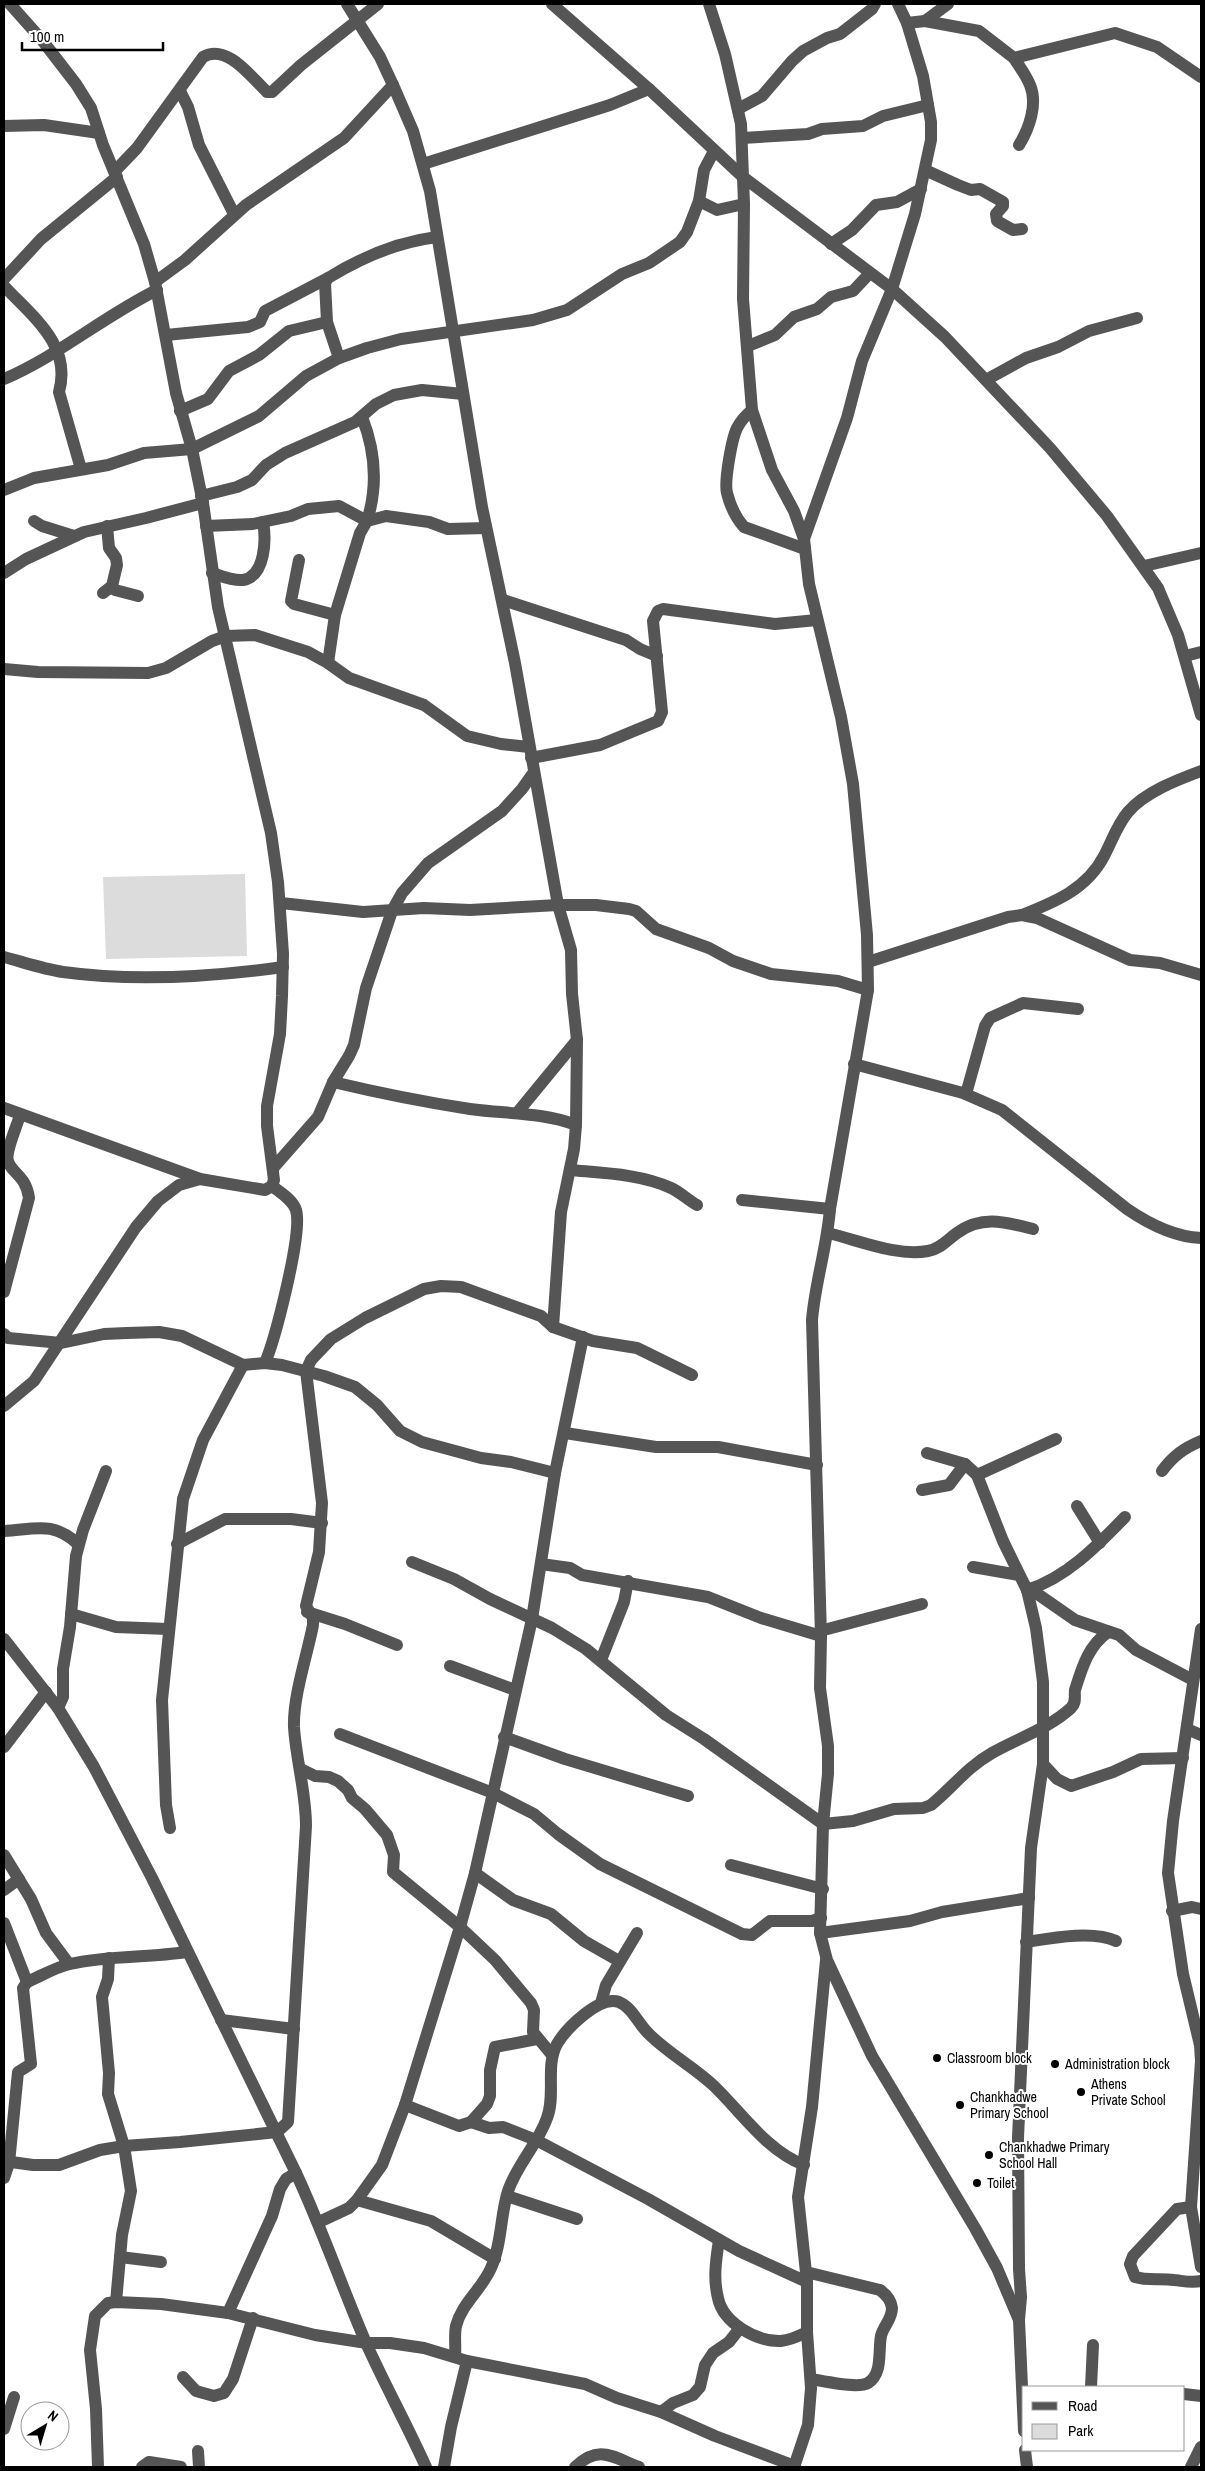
<svg xmlns="http://www.w3.org/2000/svg" width="1205" height="2471" font-family="'Archivo Narrow',sans-serif">
<rect width="100%" height="100%" fill="#fff"/>
<!-- green -->
<polygon fill="#dcdcdc" points="245,874 247,956 106,959 103,877"/>
<g fill="none" stroke-linecap="round" stroke-linejoin="round">
<!-- minor -->
<g stroke="#555" stroke-width="12">
<polyline points="347,4 380,57 393,85 413,131 430,191 482,507 515,663 558,905 571,950 572,994 577,1040 576,1125 574,1149 561,1212 553,1327"/>
<polyline points="552,4 649,89 743,177 892,289 945,337 1050,448 1107,516 1158,588 1178,635 1201,715"/>
<path d="M709,4L725,54L741,124L744,204L743,299L752,410L772,470L794,511L804,539L809,584L841,717L853,784L867,935L868,990L830,1209C827,1247 815,1283 812,1320L821,1636L820,1688L828,1746V1774L823,1824L820,1933L827,1960L872,2056L975,2228L997,2268L1019,2320"/>
<polyline points="925,21 948,4"/>
<polyline points="907,23 925,21 979,31 1014,58 1115,33 1157,47 1201,77"/>
<path d="M1014,58C1019,66 1026,75 1030,85C1038,104 1029,129 1019,145"/>
<polyline points="180,91 188,107 199,145 234,214"/>
<polyline points="738,109 762,96 792,61 803,51 827,38 840,34 872,9 875,4"/>
<polyline points="4,126 44,125 99,133"/>
<polyline points="742,138 808,134 822,129 863,126 883,116 928,105"/>
<polyline points="423,164 610,105 649,89"/>
<polyline points="925,170 958,185 971,190 980,189 1003,202 1003,206 996,214 997,221 1013,230 1022,229"/>
<path d="M115,171L137,148L203,57C227,43 251,77 267,92H272L301,65L378,4"/>
<polyline points="699,201 717,210 744,204"/>
<polyline points="831,244 852,230 876,205 897,202 921,189"/>
<polyline points="4,279 41,239 117,177"/>
<polyline points="155,282 185,260 246,205 344,138 393,85"/>
<path d="M4,286C33,317 72,345 59,392L81,469"/>
<polyline points="166,335 248,327 260,322 265,311 328,278"/>
<polyline points="748,346 775,335 794,317 817,309 831,297 853,291 870,273"/>
<path d="M339,358L327,322L325,283L328,278C362,257 397,242 437,237"/>
<path d="M4,379C58,356 104,316 157,290"/>
<polyline points="986,380 1026,358 1058,347 1089,331 1137,318"/>
<path d="M752,410C746,415 741,420 737,428C732,438 724,481 727,493C730,505 736,518 744,527L805,549"/>
<polyline points="180,411 208,399 229,371 259,355 289,331 327,322"/>
<polyline points="4,490 34,478 108,465 144,453 192,449 259,416 306,376 339,358 367,348 401,339 533,320 567,310 622,274 649,263 680,242 687,232 699,201 704,170 714,151"/>
<polyline points="201,496 237,487 252,480 266,465 285,453 355,422 376,404 394,395 422,390 463,394"/>
<polyline points="34,521 42,526 74,536"/>
<path d="M206,526L253,524L291,516L308,509L339,506L367,521C378,486 375,450 362,417"/>
<polyline points="804,539 847,418 862,361 892,289 915,214 931,140 931,122 923,76 907,23 898,4"/>
<polyline points="299,560 291,601 294,604 335,615"/>
<polyline points="1144,566 1201,553"/>
<polyline points="4,573 26,559 84,532 146,518 203,503"/>
<path d="M212,573C221,576 233,581 243,580C266,576 266,538 263,522"/>
<polyline points="112,586 115,590 138,596"/>
<polyline points="103,593 112,586 117,565 116,558 109,548 107,526"/>
<polyline points="503,600 626,640 640,649 657,656"/>
<polyline points="1185,656 1201,652"/>
<polyline points="328,663 335,615 360,533 367,521 386,516 429,522 448,529 486,528"/>
<polyline points="4,669 38,672 148,673 166,668 212,641 226,636 255,635 308,652 328,663 349,678 424,705 467,736 501,744 529,747"/>
<polyline points="531,758 600,745 658,721 662,712 653,621 658,611 663,609 775,624 817,620"/>
<polyline points="281,903 363,912 424,908 470,910 558,905 596,905 629,909 636,911 656,929 709,948 733,961 771,974 838,981 868,990"/>
<path d="M1022,915C1055,902 1087,889 1104,856C1112,841 1117,825 1128,812C1145,792 1177,780 1201,771"/>
<path d="M4,957C23,962 43,969 63,972C136,982 211,977 283,967"/>
<polyline points="868,962 1008,917 1022,915 1037,918 1130,960 1160,963 1201,975"/>
<path d="M854,1064L963,1093L1002,1110L1127,1209C1149,1224 1174,1237 1201,1238"/>
<path d="M333,1082C379,1093 424,1102 470,1109C506,1114 542,1112 576,1125"/>
<polyline points="966,1094 985,1026 990,1018 1023,1003 1078,1009"/>
<polyline points="4,1108 200,1179 265,1190 272,1186 274,1180 267,1126 267,1106 280,1034 282,996 283,954 278,882 271,833 218,607 203,503 192,449 176,393 155,282 144,244 103,145 91,108 76,84 42,40 10,4"/>
<polyline points="517,1113 577,1040"/>
<polyline points="274,1167 318,1117 333,1082 349,1056 354,1045 366,988 392,911 402,893 428,863 502,811 522,789 534,772"/>
<path d="M570,1170C602,1173 641,1174 671,1188C680,1192 688,1200 697,1205"/>
<polyline points="742,1200 830,1209"/>
<path d="M828,1233C858,1240 898,1257 928,1251C940,1249 947,1240 957,1233C982,1215 1005,1222 1033,1229"/>
<path d="M4,1292L29,1198C26,1175 11,1173 8,1161C5,1152 17,1126 20,1115"/>
<polyline points="4,1334 8,1338 61,1343 104,1334 127,1333 159,1332 182,1336 243,1365 265,1363 282,1365 324,1376 355,1387 377,1405 400,1431 422,1442 481,1458 511,1462 555,1473"/>
<path d="M265,1363C275,1339 303,1233 296,1210C293,1200 281,1193 272,1186"/>
<polyline points="4,1406 34,1381 136,1227 158,1201 179,1185 200,1179"/>
<polyline points="565,1433 656,1447 718,1447 817,1465"/>
<polyline points="927,1453 965,1464 977,1475 1056,1439"/>
<path d="M1162,1471C1173,1456 1184,1448 1201,1441"/>
<polyline points="977,1475 1003,1541 1027,1590 1036,1628 1043,1682 1043,1764 1031,1848 1018,2138 1019,2269 1021,2297 1019,2320 1024,2431"/>
<polyline points="922,1490 949,1485 965,1464"/>
<polyline points="1077,1506 1100,1543"/>
<path d="M4,1531C36,1529 53,1521 78,1544"/>
<polyline points="177,1544 225,1519 291,1519 322,1523"/>
<path d="M412,1562L454,1579L490,1599L552,1628L586,1649L666,1715L704,1739L823,1824L853,1821L894,1809L923,1808L931,1805C953,1787 966,1768 992,1753C1018,1738 1048,1729 1071,1708C1077,1702 1074,1697 1075,1690C1082,1668 1088,1646 1108,1632"/>
<polyline points="541,1564 570,1568 582,1575 708,1597 761,1618 821,1636"/>
<polyline points="973,1567 1019,1575"/>
<polyline points="1027,1590 1039,1595 1075,1620 1119,1635 1136,1650 1193,1680"/>
<path d="M1027,1590C1066,1578 1097,1546 1125,1517"/>
<polyline points="307,1612 345,1624 397,1645"/>
<polyline points="71,1614 116,1627 168,1629"/>
<polyline points="1201,1629 1173,1821 1168,1873 1183,1974 1200,2045 1201,2061 1191,2207 1201,2267"/>
<polyline points="820,1631 922,1604"/>
<path d="M4,1639L58,1708L94,1767L152,1878L296,2173C322,2229 342,2287 366,2343C385,2385 407,2425 426,2467"/>
<polyline points="601,1660 624,1602 628,1581"/>
<polyline points="450,1666 515,1690"/>
<polyline points="58,1708 63,1697 63,1669 70,1627 76,1556 83,1530 106,1471"/>
<polyline points="1187,1729 1201,1735"/>
<polyline points="340,1734 493,1793 534,1814 558,1834 600,1864 742,1934 752,1935 770,1921 812,1921 821,1918"/>
<polyline points="504,1737 565,1759 688,1796"/>
<polyline points="4,1747 46,1692"/>
<polyline points="1043,1764 1057,1779 1071,1786 1113,1772 1141,1759 1183,1758"/>
<polyline points="301,1769 315,1776 329,1777 338,1781 348,1790 352,1798 365,1809 387,1835 394,1855 393,1872 460,1927 495,1960 531,2003 534,2010 533,2032 552,2055"/>
<polyline points="170,1828 166,1805 162,1700 183,1499 203,1440 243,1365"/>
<polyline points="4,1855 31,1899 46,1933 69,1964"/>
<polyline points="731,1865 823,1889"/>
<polyline points="475,1873 513,1900 551,1914 584,1941 619,1961"/>
<polyline points="4,1890 19,1879"/>
<polyline points="1172,1911 1192,1907 1201,1909"/>
<polyline points="4,1923 27,1982"/>
<polyline points="820,1933 910,1921 942,1912 1029,1898"/>
<path d="M1026,1942C1051,1938 1093,1930 1116,1941"/>
<polyline points="109,1958 108,1979 102,1997 109,2073 108,2094 124,2146 131,2191 122,2235 116,2302"/>
<polyline points="601,2003 606,1985 637,1933"/>
<polyline points="221,2020 294,2029"/>
<polyline points="405,2105 459,2126 471,2122 487,2104 490,2096 490,2070 495,2047 537,2039"/>
<polyline points="471,2122 489,2128 503,2127 536,2140 648,2199 739,2251 807,2282"/>
<path d="M4,2161L33,2165H59L100,2150L124,2146L180,2142L277,2132L288,2122L306,1826C306,1792 296,1760 294,1727C293,1696 307,1656 313,1625V1618L306,1606L319,1552L322,1503L306,1371L311,1360L331,1339L365,1318L424,1289L441,1286L461,1287L541,1316L553,1327L593,1341L637,1348L692,1375"/>
<path d="M4,2178L9,2163L18,2072L31,2064L23,1988L27,1982C41,1976 56,1967 70,1964C108,1955 148,1958 186,1952"/>
<polyline points="507,2196 577,2219"/>
<polyline points="357,2200 431,2221 495,2259"/>
<path d="M1191,2207L1177,2209L1133,2256L1130,2264L1135,2277C1148,2281 1161,2278 1174,2280C1184,2281 1191,2283 1201,2281"/>
<polyline points="319,2222 349,2208 357,2200 382,2165 405,2105 460,1927 475,1873 532,1619 555,1473 583,1337"/>
<path d="M719,2240C716,2260 713,2278 718,2298C723,2323 757,2342 781,2341C791,2340 799,2336 807,2332"/>
<polyline points="120,2257 161,2262"/>
<path d="M806,2272L880,2290C887,2295 891,2300 892,2308C892,2320 883,2326 881,2336C878,2351 883,2374 868,2383C858,2389 823,2381 811,2379"/>
<polyline points="228,2313 272,2216 280,2189 286,2179 296,2173"/>
<path d="M455,2356C456,2346 454,2336 456,2326C462,2303 482,2289 491,2268C502,2244 500,2216 508,2191C517,2164 538,2144 547,2118C556,2095 545,2066 557,2044C566,2029 599,1995 619,2002C633,2008 638,2024 649,2034C669,2054 694,2067 714,2086C742,2113 767,2151 804,2165"/>
<polyline points="183,2377 196,2391 214,2396 224,2393 233,2379 253,2318"/>
<polyline points="1091,2387 1093,2345"/>
<polyline points="1184,2394 1201,2396"/>
<polyline points="661,2412 673,2403 693,2395 700,2387 705,2365 713,2353 729,2342 740,2328"/>
<polyline points="4,2429 14,2397"/>
<polyline points="1025,2450 1027,2467"/>
<polyline points="198,2451 199,2467"/>
<polyline points="98,2467 96,2409 90,2350 95,2316 108,2303 116,2302 161,2304 228,2313 315,2335 367,2343 390,2343 424,2348 467,2361 585,2384 617,2398 661,2412 715,2436 795,2466"/>
<polyline points="142,2467 149,2462 181,2467"/>
<polyline points="444,2467 451,2427 467,2361"/>
<path d="M575,2467C599,2444 612,2457 639,2467"/>
<polyline points="794,2467 808,2425 811,2388 807,2332 807,2282 798,2197 812,2107 826,1960"/>
<polyline points="1191,2467 1201,2447"/>
</g>
</g>
<!-- markers -->
<g fill="#000" stroke="#fff" stroke-width="2">
<circle cx="937" cy="2058" r="5"/>
<circle cx="1055" cy="2064" r="5"/>
<circle cx="1081" cy="2092" r="5"/>
<circle cx="960" cy="2105" r="5"/>
<circle cx="989" cy="2155" r="5"/>
<circle cx="977" cy="2183" r="5"/>
</g>
<g text-anchor="middle" stroke-width="4" stroke-linejoin="round" paint-order="stroke">
<!-- poi labels -->
<g font-size="14" fill="#000" stroke="#fff" text-anchor="start">
<text x="947" y="2063">Classroom block</text>
<text x="1065" y="2069">Administration block</text>
<text x="1091" y="2089">Athens<tspan x="1091" dy="16">Private School</tspan></text>
<text x="970" y="2102">Chankhadwe<tspan x="970" dy="16">Primary School</tspan></text>
<text x="999" y="2152">Chankhadwe Primary<tspan x="999" dy="16">School Hall</tspan></text>
<text x="987" y="2188">Toilet</text>
</g>
</g>
<!-- border -->
<rect width="1205" height="2471" fill="none" stroke="#000000" stroke-width="10"/>
<!-- legend -->
<rect x="1022" y="2386" width="162" height="65" fill="#ffffff" stroke="#999999"/>
<rect x="1032" y="2402" width="25" height="8" fill="#555555" stroke="#999999"/>
<text x="1068" y="2411" font-size="15" fill="#000000">Road</text>
<rect x="1032" y="2424" width="25" height="15" fill="#dcdcdc" stroke="#999999"/>
<text x="1068" y="2436" font-size="15" fill="#000000">Park</text>
<!-- north arrow -->
<g transform="translate(45 2426) rotate(38)"><circle r="24" fill="#ffffff" stroke="#999999"/>
<path d="M0-4L9 19L0 12L-9 19Z" fill="#000000"/>
<text y="-8" font-size="14" font-weight="bold" text-anchor="middle" fill="#000000">N</text>
</g>
<!-- scale -->
<path d="M22 42v8h141v-8" fill="none" stroke="#000000" stroke-width="2.5"/>
<text x="30" y="42" font-size="15" fill="#000000" stroke="#ffffff" stroke-width="4" paint-order="stroke">100 m</text>
</svg>
